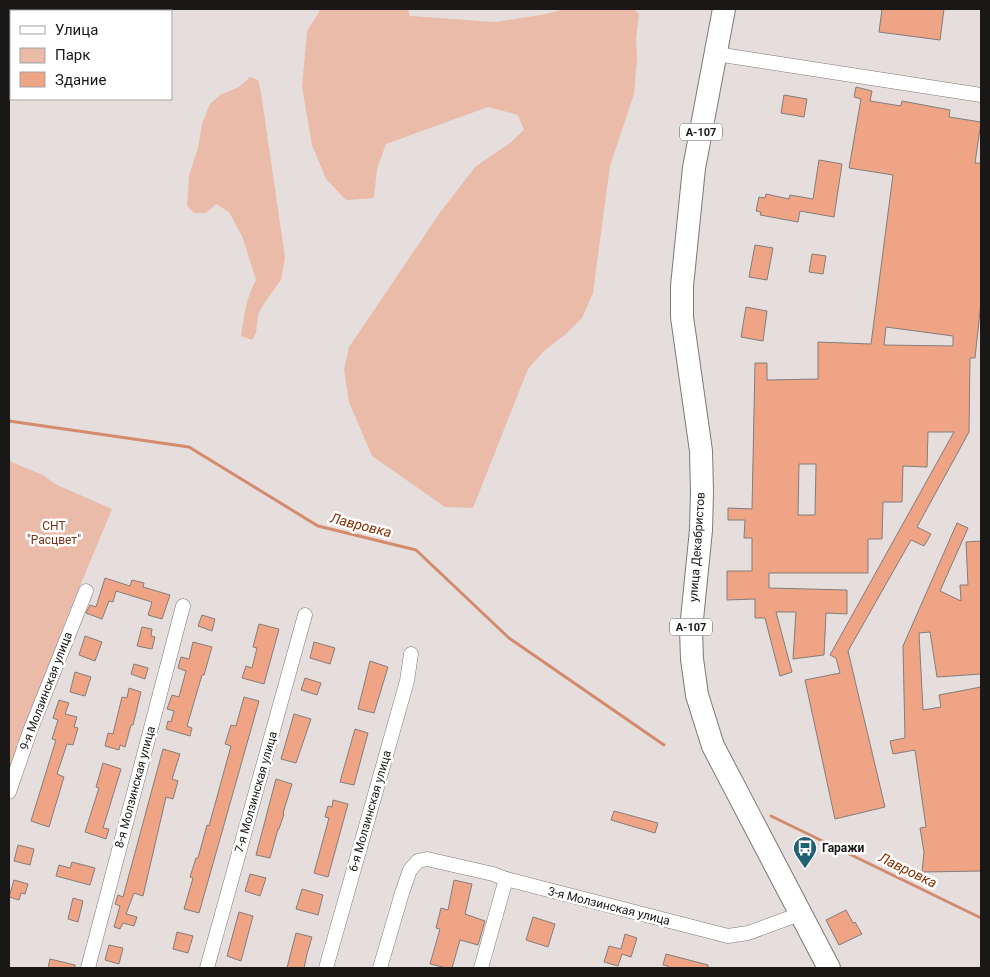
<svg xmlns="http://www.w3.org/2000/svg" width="990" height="977" font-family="Roboto,sans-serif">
<rect width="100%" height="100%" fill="#e5dedc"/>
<!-- green -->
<g fill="#eabba9">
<polygon points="321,9 408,9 410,16 495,22 541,15 566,9 634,9 639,14 636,39 637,60 634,94 610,166 593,293 582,318 566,334 544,351 528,369 473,508 445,507 372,456 349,402 344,370 349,347 439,214 475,167 510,143 524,130 518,115 488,107 386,144 377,169 374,198 346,200 326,179 312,145 302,87 307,31"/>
<path d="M250,77L258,80L261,93L285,257L281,280L267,299L258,314L256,333L252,340L241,336C244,316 246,298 256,280L242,236L229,212L216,204L206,213H194L187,206L189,176L198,148L202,124L210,104L220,95L239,87Z"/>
<polygon points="9,461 43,475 55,484 112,509 65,622 9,778"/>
</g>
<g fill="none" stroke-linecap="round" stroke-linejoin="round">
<!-- stream -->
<g stroke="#d38a6d" stroke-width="3">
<polyline points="9,421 189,447 318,526 416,550 509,638 664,745"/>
<polyline points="771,816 981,918"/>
</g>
</g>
<!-- building -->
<g fill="#efa486" stroke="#837d7b" fill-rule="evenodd">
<polygon points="882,9 944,9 940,40 879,32"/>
<path d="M856,87L872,91L870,101L901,106L902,101L950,110L949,117L981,122L975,163H981V302L975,358H970L969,432L917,527L931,534L924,546L911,540L848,651L885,807L835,819L805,680L840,673L836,658L830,655L954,432H928L927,467L903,466L902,502H883L882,539H868V573H769V588L847,590V614L826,613L824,655L793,659L796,612H776L792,672L780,676L765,618H755V599L727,600V571H752V538H744L745,520H728V508L752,509L755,363H767V380L818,379V342L871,344L893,175L849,168L861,99L854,97ZM886,327L953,336V346L884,345ZM799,464H816L815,515H798Z"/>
<polygon points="784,95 807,99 804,117 781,113"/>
<polygon points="819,160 842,164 834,217 800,211 798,222 760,215 761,212 756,211 759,197 765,198 766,194 789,199 790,195 813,199"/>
<polygon points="755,245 773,248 767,280 749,277"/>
<polygon points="812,254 826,256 823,274 809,272"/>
<polygon points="746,307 767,311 763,341 741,337"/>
<polygon points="957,523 968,528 940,591 961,601 960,585 968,585 966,542 981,541 981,674 937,677 930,632 919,633 923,710 941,707 939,695 981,687 981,871 922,872 924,852 920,828 926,827 915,750 893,754 890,741 905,738 903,646"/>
<polygon points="105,578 130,586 132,580 144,583 143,587 170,595 162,619 148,615 152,602 116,591 113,602 109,601 102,619 86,613 90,605 96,607"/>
<polygon points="202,615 215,619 212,631 198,626"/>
<polygon points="259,624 279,629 264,684 242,678 246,666 252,668 257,648 253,647"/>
<polygon points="142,627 152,629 151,636 155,637 152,649 137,646"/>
<polygon points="85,636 102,642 95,661 79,655"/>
<polygon points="193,642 212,647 204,675 202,675 187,726 192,728 190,736 166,729 168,721 171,722 174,711 167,709 172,695 179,697 186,671 178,668 181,657 189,659"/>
<polygon points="314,642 335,648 330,664 310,658"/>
<polygon points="370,661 388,667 374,713 358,709"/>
<polygon points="134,664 148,668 145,679 131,674"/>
<polygon points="75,672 91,677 85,696 70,692"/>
<polygon points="305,678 321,683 317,695 301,690"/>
<polygon points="129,688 141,692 133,725 131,725 125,747 120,745 119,750 105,746 108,733 113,734 122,697 127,698"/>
<polygon points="244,697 259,701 199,913 184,909 193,878 190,877 196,858 198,858 207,825 209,826 231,746 225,744 231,725 236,726"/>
<polygon points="59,700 69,703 65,714 77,717 74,727 78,728 73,745 67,744 57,774 64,777 49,827 31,821 56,740 52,739 58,720 53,718"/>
<polygon points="294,714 311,719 296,763 281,759"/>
<polygon points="355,729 368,733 354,785 340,782"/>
<polygon points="163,749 180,754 172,779 178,781 173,799 166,797 143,896 134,893 126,914 137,917 134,926 123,923 120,929 114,927 120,906 115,904 118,895 123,897"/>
<polygon points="103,763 121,769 103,828 109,829 106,839 85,832 99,788 96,787"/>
<polygon points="276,779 292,784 283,813 284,814 279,829 278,829 270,858 256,855"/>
<polygon points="333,800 348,804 328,877 314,873 329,818 325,817 328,806 332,807"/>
<polygon points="614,811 658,823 655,833 611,820"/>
<polygon points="18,845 34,849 30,865 14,861"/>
<polygon points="72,862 95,868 90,885 56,876 59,865 70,868"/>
<polygon points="250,874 266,878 260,896 245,891"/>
<polygon points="14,880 28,884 25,894 21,893 19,900 9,897"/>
<polygon points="454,880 472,884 465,914 485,921 478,945 460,940 452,968 447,968 430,964 440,929 436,928 441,908 448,910"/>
<polygon points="302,889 323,895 318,915 296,909"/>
<polygon points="73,898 83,901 78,922 68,919"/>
<polygon points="846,910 853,923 855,922 862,934 839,945 826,920"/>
<polygon points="239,912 253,916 241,961 227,956"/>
<polygon points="533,917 555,924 548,947 526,940"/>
<polygon points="177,932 193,936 188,953 173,949"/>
<polygon points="296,933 312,937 307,954 304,968 287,968"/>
<polygon points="625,934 637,938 631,957 622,954 618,966 604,962 609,946 621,949"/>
<polygon points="109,945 123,948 119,964 105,960"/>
<polygon points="666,954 708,965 708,968 668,968 668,966 663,965"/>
<polygon points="50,959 75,965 75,968 48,968"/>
</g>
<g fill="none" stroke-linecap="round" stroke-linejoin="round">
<!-- minor casing -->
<g stroke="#7f7976" stroke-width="15">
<g id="minor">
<polyline points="716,54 981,95"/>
<polyline points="9,792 30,731 86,591"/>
<polyline points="88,968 183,606"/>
<polyline points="207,968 305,615"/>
<polyline points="326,968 407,681 411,654"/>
<polyline points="380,968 402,893 410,870 418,861 427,859 493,874 506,879 728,936 748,933 800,914"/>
<polyline points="481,968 506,879"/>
</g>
</g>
<!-- trunk casing -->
<g stroke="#7f7976" stroke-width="24">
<polyline id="trunk" points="724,9 694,168 682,286 682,317 701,451 702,492 701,530 691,629 692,659 697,695 713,746 829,968"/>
</g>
<!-- minor -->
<use href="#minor" stroke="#fff" stroke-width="14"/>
<!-- trunk -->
<use href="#trunk" stroke="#fff" stroke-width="22"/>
</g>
<!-- icons -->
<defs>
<g id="bus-pin" transform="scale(1.25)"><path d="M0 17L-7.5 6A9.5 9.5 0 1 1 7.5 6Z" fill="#216176" stroke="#fff"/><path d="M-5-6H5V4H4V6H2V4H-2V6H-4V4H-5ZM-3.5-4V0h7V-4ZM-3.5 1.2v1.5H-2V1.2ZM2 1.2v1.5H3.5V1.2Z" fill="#fff"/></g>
</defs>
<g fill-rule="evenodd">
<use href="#bus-pin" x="805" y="848"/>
</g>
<g text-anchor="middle" stroke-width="5" stroke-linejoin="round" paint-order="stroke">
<!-- shield labels -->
<g fill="#fff" stroke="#5f5d5d" stroke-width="1">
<rect x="680" y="123.5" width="42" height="17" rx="4"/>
<rect x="670" y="618.5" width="42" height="17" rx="4"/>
</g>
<g font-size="11" font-weight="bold" fill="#1a1817">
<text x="701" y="136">А-107</text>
<text x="691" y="631">А-107</text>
</g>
<!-- park labels -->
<g font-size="12" fill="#783418" stroke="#fff">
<text x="54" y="530">СНТ<tspan x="54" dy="14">"Расцвет"</tspan></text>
</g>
<!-- street labels -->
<g font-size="12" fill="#1a1817" stroke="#fff">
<text transform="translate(697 547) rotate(-86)" y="4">улица Декабристов</text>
<text transform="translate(46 691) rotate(-69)" y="4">9-я Молзинская улица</text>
<text transform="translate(135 787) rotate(-75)" y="4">8-я Молзинская улица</text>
<text transform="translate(256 792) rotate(-74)" y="4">7-я Молзинская улица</text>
<text transform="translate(370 811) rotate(-74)" y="4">6-я Молзинская улица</text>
<text transform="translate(609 906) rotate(14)" y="4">3-я Молзинская улица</text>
</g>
<!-- poi labels -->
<g font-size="12" font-weight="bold" fill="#1a1817" stroke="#fff" text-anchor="start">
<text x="822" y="852">Гаражи</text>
</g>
<!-- water labels -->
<g font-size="14" font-style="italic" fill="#862f00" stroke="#fff">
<text transform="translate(361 525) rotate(14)" y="5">Лавровка</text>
<text transform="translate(908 870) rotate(26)" y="5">Лавровка</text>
</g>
</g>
<!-- border -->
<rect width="990" height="977" fill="none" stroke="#1a1817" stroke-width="20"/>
<!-- legend -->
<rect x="10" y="10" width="162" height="90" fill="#ffffff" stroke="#a3a3a2"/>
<rect x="20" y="26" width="25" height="8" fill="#ffffff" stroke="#a3a3a2"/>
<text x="55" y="35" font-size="15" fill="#1a1817">Улица</text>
<rect x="20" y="48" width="25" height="15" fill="#eabba9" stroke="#a3a3a2"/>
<text x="55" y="60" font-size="15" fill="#1a1817">Парк</text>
<rect x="20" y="72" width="25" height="15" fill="#efa486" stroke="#a3a3a2"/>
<text x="55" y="85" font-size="15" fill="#1a1817">Здание</text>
</svg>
